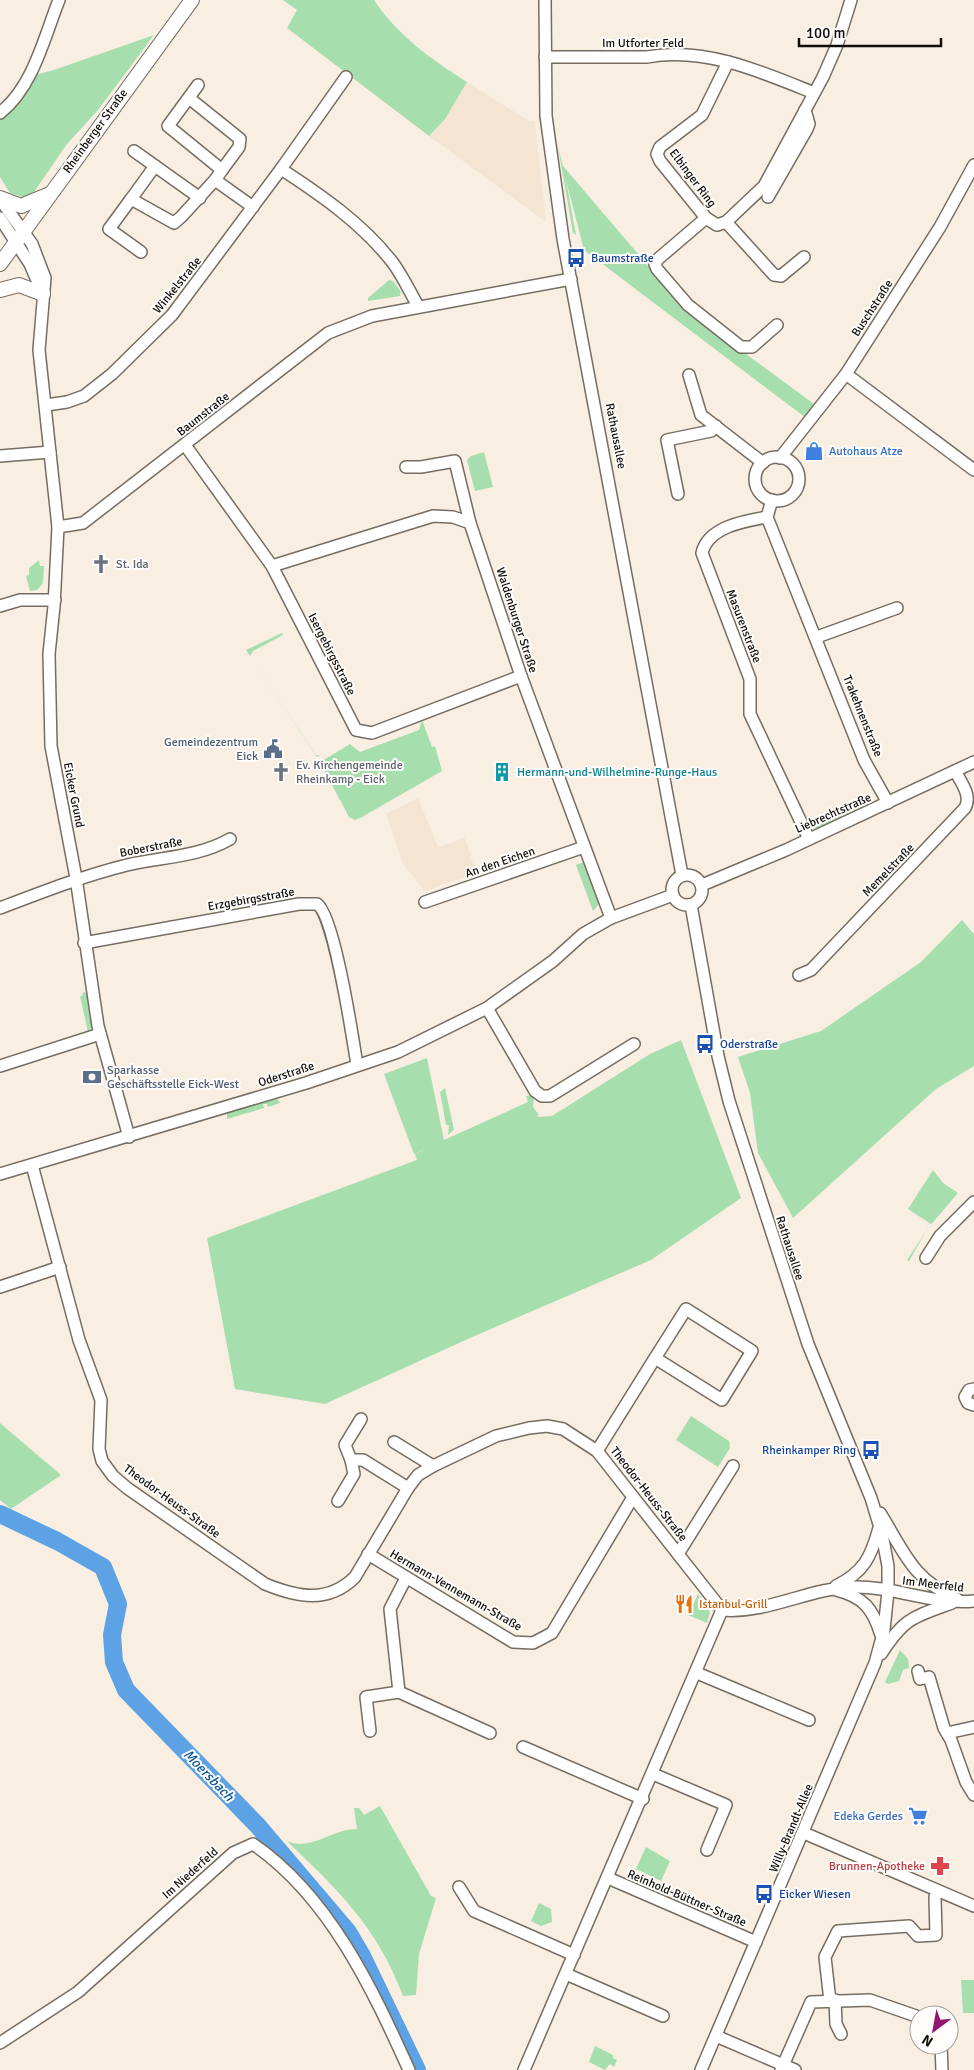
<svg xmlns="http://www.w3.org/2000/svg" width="974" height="2070" font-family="Signika,sans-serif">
<rect width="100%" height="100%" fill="#f8efe2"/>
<!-- built -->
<g fill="#f4e5d2">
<polygon points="467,82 529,121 535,121 546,222 429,136 445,119"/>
<polygon points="418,798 438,847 465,838 476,873 425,891 403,864 386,814"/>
</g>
<!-- green -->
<g fill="#a6deae">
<path d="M283,0H374C398,36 431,59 467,82L445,119L429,136L287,28L297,10Z"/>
<polygon points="154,35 98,110 67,144 34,192 23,197 10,193 0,177 0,118 34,75 54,70"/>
<polygon points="558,147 563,166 686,310 814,404 816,413 810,421 584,250 566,180 576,235 573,233"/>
<polygon points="389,280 393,281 401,292 400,296 368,301 368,298"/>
<polygon points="484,452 493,487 475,491 467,460 471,456"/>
<polygon points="39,560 40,566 44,566 43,583 37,590 30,591 26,576 29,575 29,568"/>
<polygon points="282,633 283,635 253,651 250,656 316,755 320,756 317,757 246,650"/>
<polygon points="422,720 432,747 435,746 442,771 362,817 355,820 349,817 321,764 322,761 350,744 360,752 419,730"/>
<polygon points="866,801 868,806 816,830 814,825"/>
<polygon points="584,862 599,904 593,911 576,865"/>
<polygon points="962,920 974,934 974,1066 936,1089 793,1218 758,1153 750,1093 738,1057 821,1031 921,962"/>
<polygon points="83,992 87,993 94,1024 88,1032 80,996 82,996"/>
<polygon points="681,1040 741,1198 651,1260 470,1338 325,1404 235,1389 207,1238 417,1160 415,1154 432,1146 414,1154 384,1074 427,1058 444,1140 528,1102 526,1096 534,1095 533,1107 539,1115 537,1117 552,1116 650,1054"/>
<polygon points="445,1088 454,1130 448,1135 449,1125 446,1125 440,1092"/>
<polygon points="276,1097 280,1103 268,1107 267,1104 263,1104 264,1108 227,1119 227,1112"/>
<polygon points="933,1170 943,1183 958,1193 928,1228 909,1261 907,1260 931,1224 908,1209"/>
<polygon points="691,1416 729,1441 730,1448 718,1467 676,1440"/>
<polygon points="0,1423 61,1475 11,1509 0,1500"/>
<polygon points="698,1594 710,1612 707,1623 688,1615"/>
<polygon points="900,1650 908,1659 909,1668 903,1670 899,1681 888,1684 885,1682"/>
<path d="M380,1806L431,1896L436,1898L419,1954L416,1995L403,1996C377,1927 339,1891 287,1841C310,1852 334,1828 357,1829L354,1808H359L364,1815Z"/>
<polygon points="646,1847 670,1861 661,1881 636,1869"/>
<polygon points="539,1903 551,1909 552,1922 541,1926 531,1921"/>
<polygon points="961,1980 974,1980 974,2013 963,2013"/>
<polygon points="595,2046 613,2055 613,2058 617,2060 614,2067 610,2064 605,2070 589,2062"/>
</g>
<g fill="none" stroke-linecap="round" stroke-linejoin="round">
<!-- river -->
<polyline stroke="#5da2e4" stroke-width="18" points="0,1514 57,1541 103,1567 118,1604 112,1635 114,1662 126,1690 258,1826 348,1932 361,1954 417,2070"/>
<!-- minor casing -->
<g stroke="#766d62" stroke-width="14">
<g id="minor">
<polyline points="545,0 546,116 563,239 682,875"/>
<path d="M545,57H647C704,46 762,72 814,93"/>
<polyline points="728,62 702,115 660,147 657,154 660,161 706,218 717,225 726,222 764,186 823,77 837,45 851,0"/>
<polyline points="198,85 168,126 222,170 215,180 253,207"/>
<polyline points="189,98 240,139 239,147 222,170"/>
<path d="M0,113C33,87 44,38 59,0"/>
<polyline points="155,166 200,198"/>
<polyline points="281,169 346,77"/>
<polyline points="768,197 807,129 809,124 805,110"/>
<polyline points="0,199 32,244 45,278 39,350 58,527 54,606 49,654 51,746 76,878 98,1026 129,1137"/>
<polyline points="131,199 155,166 134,151"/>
<polyline points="0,218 30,264 43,294"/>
<polyline points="706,218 658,259 655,264 657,269 688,305 741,347 752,347 777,325"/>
<polyline points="726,222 774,275 781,276 804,257"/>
<polyline points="141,252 109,229 131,199 174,223 181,217 215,180"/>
<polyline points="846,374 974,470"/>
<polyline points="689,375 701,415 763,463"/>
<path d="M46,405L67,402L84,396L112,374L172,315L281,169C321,195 363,224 393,263C402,275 410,292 418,306"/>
<polyline points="185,445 272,566 356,730 372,733 521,676"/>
<polyline points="0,456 50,452"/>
<circle cx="777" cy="479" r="22"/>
<polyline points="780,458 846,374 940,227 974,165"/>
<polyline points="406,467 421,467 455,461 470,523"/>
<polyline points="678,494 667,440 711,431 716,426"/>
<polyline points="772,500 767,517 864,760 888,803"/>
<path d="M767,517C744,521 708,527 702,553L750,679V714L809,839"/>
<polyline points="58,527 83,523 328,333 372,316 571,279"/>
<polyline points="272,566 433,516 453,517 470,523 521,676 611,918"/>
<polyline points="0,606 20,600 55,600"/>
<polyline points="817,637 897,608"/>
<circle cx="687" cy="890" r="15"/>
<polyline points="702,885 786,850 974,762"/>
<polyline points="425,902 584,847"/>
<polyline points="691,905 718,1056 729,1101 808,1344 871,1498 882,1534 888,1566 888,1591 884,1630 875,1663 701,2070"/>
<path d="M0,908C42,892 83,876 127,865C162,857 199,857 230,839"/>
<path d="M84,943L299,904H317C334,914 353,1040 357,1065"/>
<path d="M799,975L811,970L965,808C972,796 961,782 955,771"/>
<polyline points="487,1008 535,1091 542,1096 550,1096 634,1044"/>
<polyline points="0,1066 100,1034"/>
<path d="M32,1165L79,1340L101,1400L99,1449L102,1461L113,1476L127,1488L265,1584C297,1597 328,1604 355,1577L408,1488L418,1475L433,1466L496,1436L529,1428L547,1426L563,1429L597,1451L722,1610C767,1614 809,1588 853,1587C894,1586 933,1605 974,1601"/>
<polyline points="0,1174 306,1083 398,1052 487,1008 553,961 583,934 611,918 673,895"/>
<polyline points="926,1258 940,1236 974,1202"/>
<polyline points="0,1287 60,1267"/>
<polyline points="974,1389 969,1390 965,1397 968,1403 974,1405"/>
<polyline points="361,1419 345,1445 351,1460 363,1460 408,1488"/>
<polyline points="394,1442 433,1466"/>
<polyline points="597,1451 655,1358 722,1400 752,1351 686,1309 655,1358"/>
<polyline points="338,1501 354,1474 351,1460"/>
<path d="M880,1513C905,1553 911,1578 957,1599"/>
<polyline points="368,1554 513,1642 533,1643 552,1633 633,1497"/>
<polyline points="678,1554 733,1466"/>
<polyline points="406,1578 390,1609 399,1692 490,1733"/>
<path d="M836,1586C864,1572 871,1557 879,1528"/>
<path d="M836,1590C864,1597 873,1609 881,1635"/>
<path d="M881,1654C904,1618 913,1617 952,1603"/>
<polyline points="918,1671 920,1679 929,1677 944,1728 951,1740 966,1782 974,1795"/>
<polyline points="697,1673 809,1720"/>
<polyline points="370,1731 366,1697 399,1692"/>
<polyline points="947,1733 974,1727"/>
<polyline points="523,1747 643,1799"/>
<polyline points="653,1774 726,1805 707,1850"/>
<polyline points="804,1833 974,1906"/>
<polyline points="608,1878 756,1942"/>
<polyline points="459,1887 474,1911 574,1955"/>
<polyline points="566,1974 663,2016"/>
<polyline points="835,2000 836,2024 841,2034"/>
<polyline points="830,2001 825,1957 838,1931 909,1926 918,1936 936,1935 935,1897 938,1891"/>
<polyline points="716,2036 795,2070"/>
<path d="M0,2043L78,1992L233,1853L253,1844C329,1896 372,1988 409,2070"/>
<polyline points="941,2045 942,2070"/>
<polyline points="524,2070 722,1610"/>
<polyline points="781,2070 811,2002 870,2000 919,2017"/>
</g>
</g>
<!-- major casing -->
<g stroke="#766d62" stroke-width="16">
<g id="major">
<polyline points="0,198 21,206 50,194"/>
<polyline points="0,264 192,0"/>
<polyline points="0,290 19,285 43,294"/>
</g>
</g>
<!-- minor -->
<use href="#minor" stroke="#fff" stroke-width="11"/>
<!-- major -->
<use href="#major" stroke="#fff" stroke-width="14"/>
</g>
<!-- icons -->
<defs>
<g id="bus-bare" transform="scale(1.5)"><path d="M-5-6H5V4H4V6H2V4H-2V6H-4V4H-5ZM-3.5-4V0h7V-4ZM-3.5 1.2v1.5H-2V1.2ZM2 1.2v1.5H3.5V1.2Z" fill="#1a4fb4" stroke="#fffdfb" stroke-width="2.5" paint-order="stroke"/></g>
<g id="shop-bare" transform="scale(1.5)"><path d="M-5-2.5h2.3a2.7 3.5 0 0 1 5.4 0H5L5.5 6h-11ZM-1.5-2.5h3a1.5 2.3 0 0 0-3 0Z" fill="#3f7fe0" stroke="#fffdfb" stroke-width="2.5" paint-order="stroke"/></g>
<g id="church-bare" transform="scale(1.5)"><path d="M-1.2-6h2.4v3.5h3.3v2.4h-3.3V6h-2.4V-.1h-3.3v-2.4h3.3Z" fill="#6b7280" stroke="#fffdfb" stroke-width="2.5" paint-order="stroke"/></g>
<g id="civic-bare" transform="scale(1.5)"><path d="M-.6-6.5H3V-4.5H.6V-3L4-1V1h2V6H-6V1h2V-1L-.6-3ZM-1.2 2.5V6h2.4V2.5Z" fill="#5c6f8a" stroke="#fffdfb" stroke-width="2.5" paint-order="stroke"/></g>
<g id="building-bare" transform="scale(1.5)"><path d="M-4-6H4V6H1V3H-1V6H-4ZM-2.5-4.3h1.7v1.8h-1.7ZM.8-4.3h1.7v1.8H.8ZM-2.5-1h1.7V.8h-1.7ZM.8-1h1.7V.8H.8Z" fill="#0f9aa8" stroke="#fffdfb" stroke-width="2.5" paint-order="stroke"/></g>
<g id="bank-bare" transform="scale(1.5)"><path d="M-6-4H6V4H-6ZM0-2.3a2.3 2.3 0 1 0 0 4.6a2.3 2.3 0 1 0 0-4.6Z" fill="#5c6f8a" stroke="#fffdfb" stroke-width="2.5" paint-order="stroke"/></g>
<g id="restaurant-bare" transform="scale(1.5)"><path d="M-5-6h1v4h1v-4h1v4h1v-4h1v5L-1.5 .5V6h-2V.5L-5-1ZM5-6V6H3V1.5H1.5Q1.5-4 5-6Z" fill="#e8710a" stroke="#fffdfb" stroke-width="2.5" paint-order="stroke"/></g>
<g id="supermarket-bare" transform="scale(1.5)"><path d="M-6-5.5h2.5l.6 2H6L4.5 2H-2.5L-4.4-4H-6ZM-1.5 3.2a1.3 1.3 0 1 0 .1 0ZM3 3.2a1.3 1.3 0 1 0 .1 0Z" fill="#3f7fe0" stroke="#fffdfb" stroke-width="2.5" paint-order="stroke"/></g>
<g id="pharmacy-bare" transform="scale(1.5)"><path d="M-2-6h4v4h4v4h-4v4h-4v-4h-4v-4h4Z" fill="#e0444e" stroke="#fffdfb" stroke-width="2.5" paint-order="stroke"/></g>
</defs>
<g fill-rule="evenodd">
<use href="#bus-bare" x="576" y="258"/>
<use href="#shop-bare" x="814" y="451"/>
<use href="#church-bare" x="101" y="564"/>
<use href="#civic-bare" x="273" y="749"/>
<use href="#church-bare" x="281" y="772"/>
<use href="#building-bare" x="502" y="772"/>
<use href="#bus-bare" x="705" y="1044"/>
<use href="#bank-bare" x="92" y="1077"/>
<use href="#bus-bare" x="871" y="1450"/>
<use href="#restaurant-bare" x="684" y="1604"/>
<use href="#supermarket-bare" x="918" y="1816"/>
<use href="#pharmacy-bare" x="940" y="1866"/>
<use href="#bus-bare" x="764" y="1894"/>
</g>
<g text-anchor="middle" stroke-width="4" stroke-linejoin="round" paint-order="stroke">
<!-- street labels -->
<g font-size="12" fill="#100d09" stroke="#fffdfb">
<text x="643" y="47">Im Utforter Feld</text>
<text transform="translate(95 131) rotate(-54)" y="4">Rheinberger Straße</text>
<text transform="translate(693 178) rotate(53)" y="4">Elbinger Ring</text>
<text transform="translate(177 285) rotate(-51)" y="4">Winkelstraße</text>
<text transform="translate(872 308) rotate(-57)" y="4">Buschstraße</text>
<text transform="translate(203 414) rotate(-38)" y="4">Baumstraße</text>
<text transform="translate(616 436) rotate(79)" y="4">Rathausallee</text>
<text transform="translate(517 620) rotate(72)" y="4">Waldenburger Straße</text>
<text transform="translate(744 626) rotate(69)" y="4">Masurenstraße</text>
<text transform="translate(332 654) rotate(63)" y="4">Isergebirgsstraße</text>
<text transform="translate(863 716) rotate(68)" y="4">Trakehnenstraße</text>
<text transform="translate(74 795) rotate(79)" y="4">Eicker Grund</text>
<text transform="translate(833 813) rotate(-24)" y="4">Liebrechtstraße</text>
<text transform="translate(151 847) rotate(-11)" y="4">Boberstraße</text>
<text transform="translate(500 862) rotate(-19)" y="4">An den Eichen</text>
<text transform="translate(888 870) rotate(-46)" y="4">Memelstraße</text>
<text transform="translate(251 899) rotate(-10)" y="4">Erzgebirgsstraße</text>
<text transform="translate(286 1074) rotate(-18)" y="4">Oderstraße</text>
<text transform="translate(790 1248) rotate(72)" y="4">Rathausallee</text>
<text transform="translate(649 1494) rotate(52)" y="4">Theodor-Heuss-Straße</text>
<text transform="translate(172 1501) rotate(36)" y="4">Theodor-Heuss-Straße</text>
<text transform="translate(933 1584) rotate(7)" y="4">Im Meerfeld</text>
<text transform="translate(456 1590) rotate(30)" y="4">Hermann-Vennemann-Straße</text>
<text transform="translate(791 1828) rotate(-67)" y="4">Willy-Brandt-Allee</text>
<text transform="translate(190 1873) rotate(-42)" y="4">Im Niederfeld</text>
<text transform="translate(687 1898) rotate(23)" y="4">Reinhold-Büttner-Straße</text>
</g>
<!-- transit labels -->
<g font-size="12" fill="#164399" stroke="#fffdfb" text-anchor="start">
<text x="591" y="262">Baumstraße</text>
<text x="720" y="1048">Oderstraße</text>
<text x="856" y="1454" text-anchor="end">Rheinkamper Ring</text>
<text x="779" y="1898">Eicker Wiesen</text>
</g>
<!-- shop labels -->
<g font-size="12" fill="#366cbe" stroke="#fffdfb" text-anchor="start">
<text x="829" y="455">Autohaus Atze</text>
<text x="903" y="1820" text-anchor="end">Edeka Gerdes</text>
</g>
<!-- worship labels -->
<g font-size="12" fill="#5b616d" stroke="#fffdfb" text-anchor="start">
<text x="116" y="568">St. Ida</text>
<text x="296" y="769">Ev. Kirchengemeinde<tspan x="296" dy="14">Rheinkamp - Eick</tspan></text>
</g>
<!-- service labels -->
<g font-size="12" fill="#4e5e75" stroke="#fffdfb" text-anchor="end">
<text x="258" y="746">Gemeindezentrum<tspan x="258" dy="14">Eick</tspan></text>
<text x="107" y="1074" text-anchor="start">Sparkasse<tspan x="107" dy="14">Geschäftsstelle Eick-West</tspan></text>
</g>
<!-- culture labels -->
<g font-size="12" fill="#0d838f" stroke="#fffdfb" text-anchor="start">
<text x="517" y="776">Hermann-und-Wilhelmine-Runge-Haus</text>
</g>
<!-- food labels -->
<g font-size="12" fill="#c56008" stroke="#fffdfb" text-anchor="start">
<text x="699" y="1608">Istanbul-Grill</text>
</g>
<!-- health labels -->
<g font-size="12" fill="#be3a42" stroke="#fffdfb" text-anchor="end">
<text x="925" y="1870">Brunnen-Apotheke</text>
</g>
<!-- water labels -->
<g font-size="14" font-style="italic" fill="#0b5996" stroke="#fffdfb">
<text transform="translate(209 1775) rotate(46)" y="5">Moersbach</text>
</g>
</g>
<!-- north arrow -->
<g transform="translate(934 2030) rotate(212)"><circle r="24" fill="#fffdfb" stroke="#9f9d9a"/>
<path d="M0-4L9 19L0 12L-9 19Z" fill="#921570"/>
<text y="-8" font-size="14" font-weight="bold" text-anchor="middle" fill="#100d09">N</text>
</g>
<!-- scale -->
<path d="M799 38v8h142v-8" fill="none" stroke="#100d09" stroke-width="2.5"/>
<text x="806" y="38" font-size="15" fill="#100d09" stroke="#fffdfb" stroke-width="4" paint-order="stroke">100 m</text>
</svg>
